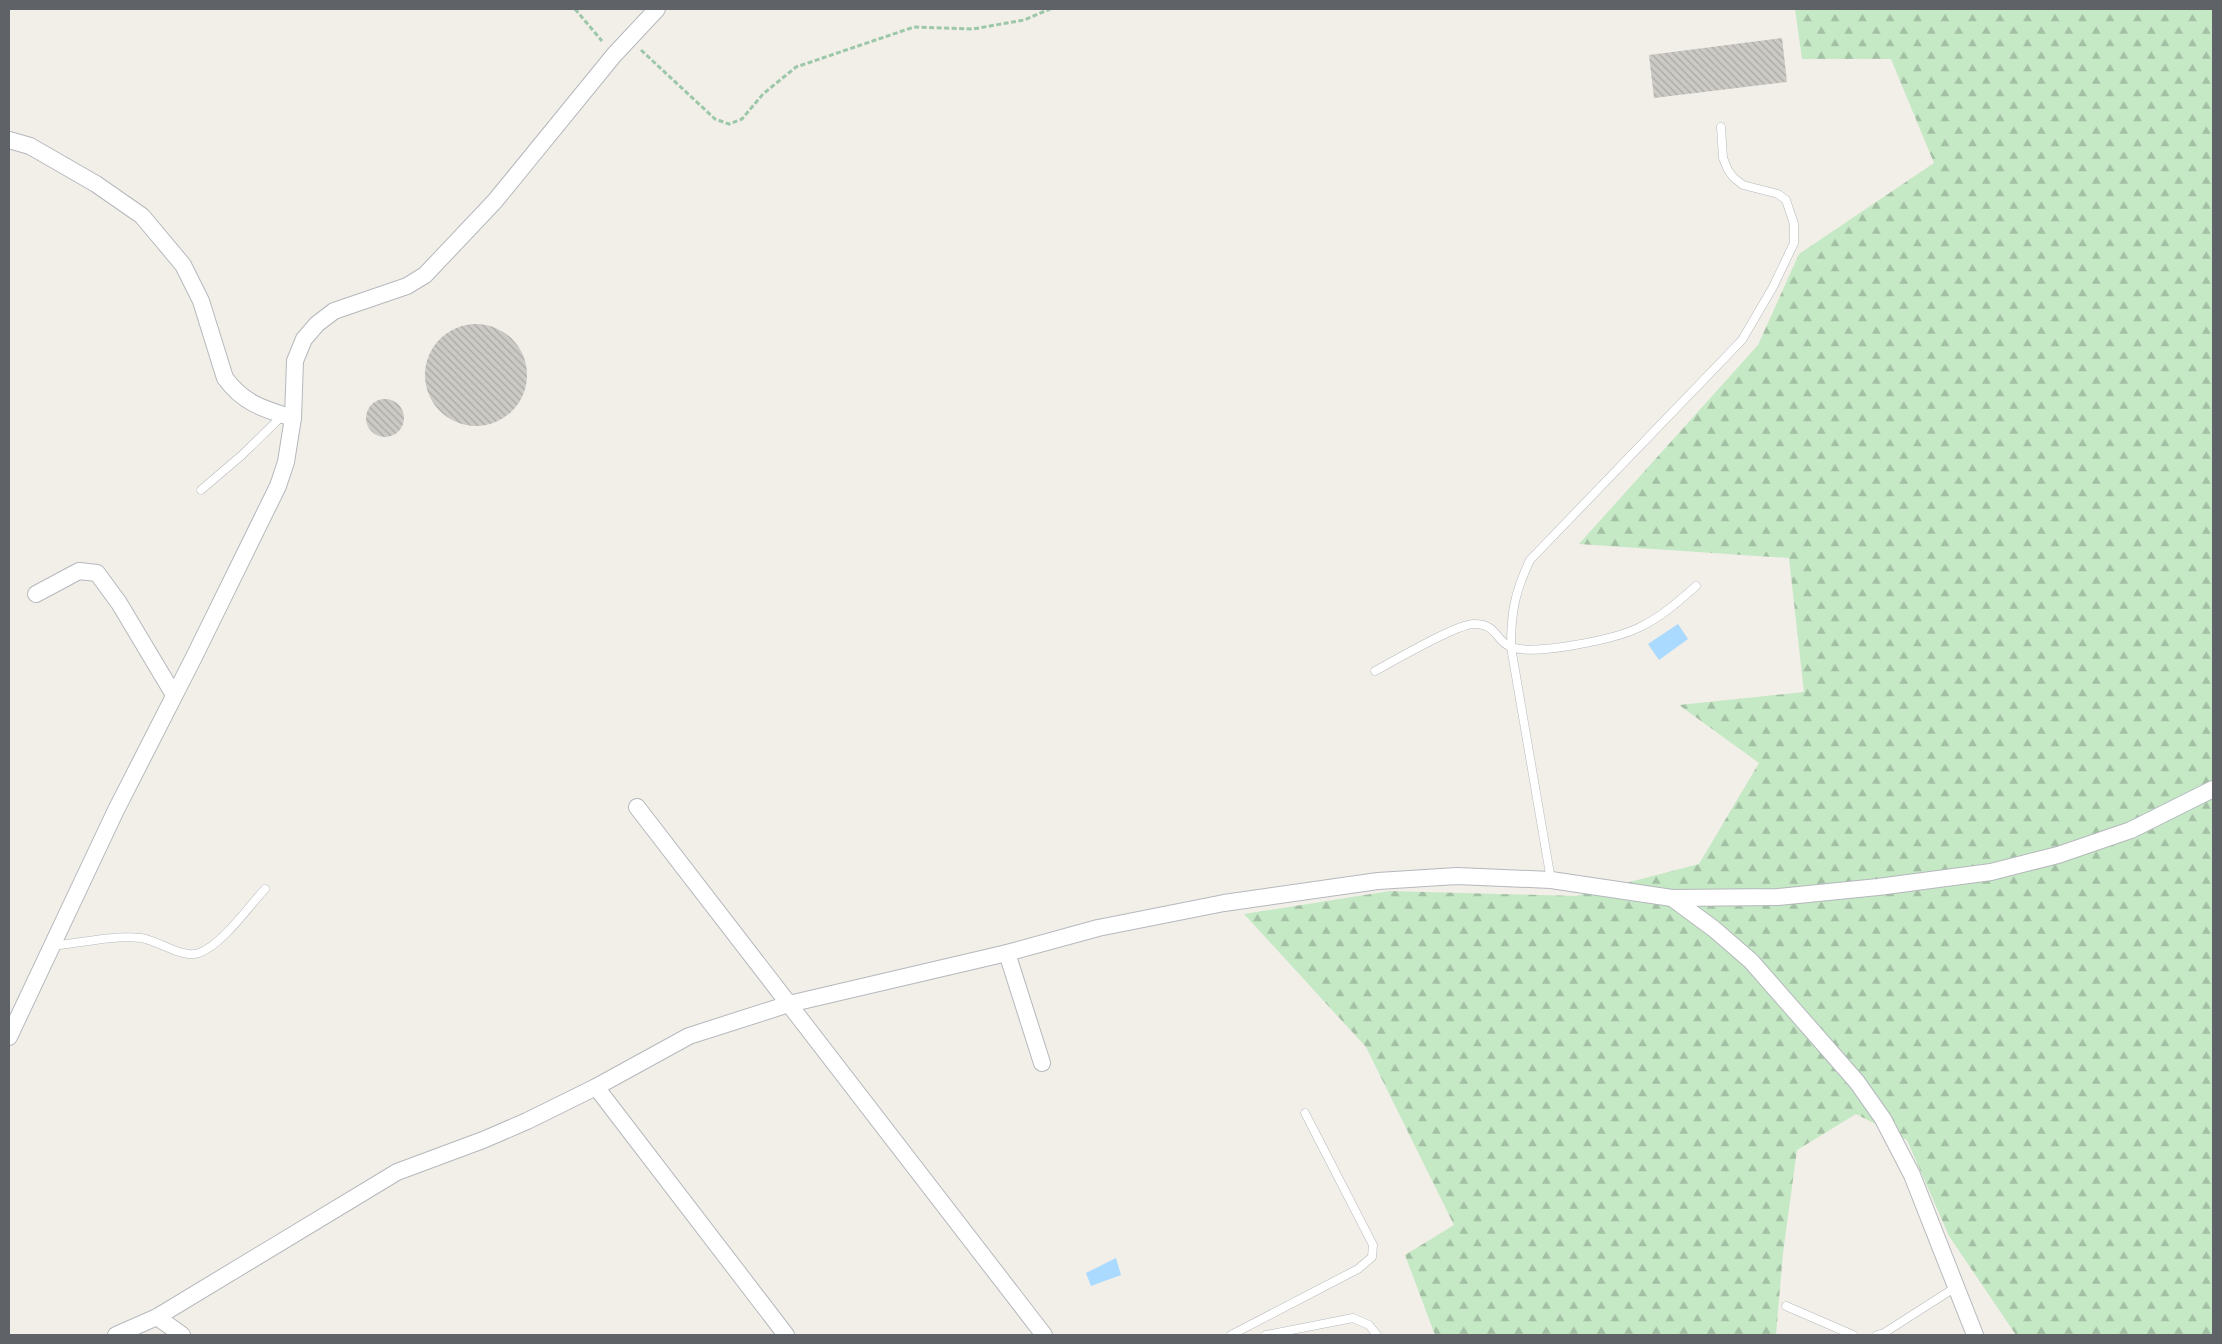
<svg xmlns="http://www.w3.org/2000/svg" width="2222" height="1344" font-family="Montserrat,sans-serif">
<defs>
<pattern id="forest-firs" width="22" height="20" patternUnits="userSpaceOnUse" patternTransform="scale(1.25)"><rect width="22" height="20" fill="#c5e8c5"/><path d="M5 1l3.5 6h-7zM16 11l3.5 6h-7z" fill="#a3c0a4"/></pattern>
<pattern id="building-back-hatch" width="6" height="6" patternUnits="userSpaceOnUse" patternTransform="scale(1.25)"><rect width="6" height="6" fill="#cccac5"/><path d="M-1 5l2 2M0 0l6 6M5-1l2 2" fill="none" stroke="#a9a8a4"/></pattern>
</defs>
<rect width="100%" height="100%" fill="#f1efe8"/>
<!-- forest -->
<polygon fill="url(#forest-firs)" points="1795,9 2213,9 2213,1335 2016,1335 1949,1236 1907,1140 1856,1114 1797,1150 1783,1253 1776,1335 1435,1335 1405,1255 1454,1225 1366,1047 1244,914 1390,891 1576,896 1699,864 1759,763 1679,705 1804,692 1789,558 1579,544 1758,345 1799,254 1934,163 1891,59 1802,59"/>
<!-- water -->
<g fill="#aadaff">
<polygon points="1678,624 1688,639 1659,660 1648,644"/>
<polygon points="1116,1258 1121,1275 1091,1286 1086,1273"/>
</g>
<!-- building -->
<g fill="url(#building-back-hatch)">
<polygon points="1782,38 1787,82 1654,98 1649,55"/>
<circle cx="476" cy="375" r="51"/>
<circle cx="385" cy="418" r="19"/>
</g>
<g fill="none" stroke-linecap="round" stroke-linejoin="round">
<!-- lane casing -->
<g stroke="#b5b8bc" stroke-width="9">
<g id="lane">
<polyline points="201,490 242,455 283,415"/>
<path d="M1375,671C1394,661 1456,624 1474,624C1498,624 1495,641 1511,647C1535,656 1615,639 1638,628C1660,618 1678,602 1696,586"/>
<path d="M1551,880L1511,647C1511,611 1515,592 1530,560L1742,340L1773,287L1794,243V224L1786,200L1778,194L1743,185L1733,177L1728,170L1723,158L1721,127"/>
<path d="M52,946C81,943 112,935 141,938C158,940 182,959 199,953C223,944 248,907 265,889"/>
<polyline points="1786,1306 1853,1335"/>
<polyline points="1231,1335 1358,1269 1372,1257 1373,1245 1305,1113"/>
<polyline points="1266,1335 1353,1318 1369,1325 1377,1335"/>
<polyline points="1877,1335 1884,1333 1956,1287"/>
</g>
</g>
<!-- street casing -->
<g stroke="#b5b8bc" stroke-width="18">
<g id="street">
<path d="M9,140L30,146L96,184L142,216L183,265L201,301L225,378C244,404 264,409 293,418"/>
<polyline points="36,594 79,571 97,573 119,603 174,695"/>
<polyline points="637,807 1044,1335"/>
<polyline points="1672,898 1714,929 1751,961 1857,1082 1883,1119 1912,1175 1975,1335"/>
<polyline points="1007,953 1042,1063"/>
<polyline points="9,1037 116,810 194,657 278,486 286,462 293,418 295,361 304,339 317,324 334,311 407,286 425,275 495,201 614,55 657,9"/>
<polyline points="596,1087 786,1335"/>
<polyline points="157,1317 182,1335"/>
<polyline points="116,1335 157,1317 397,1172 483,1140 527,1121 596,1087 689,1036 789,1004 1007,953 1098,928 1224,903 1378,881 1457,876 1551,880 1672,898 1778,897 1878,887 1991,872 2058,855 2131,830 2213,789"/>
</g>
</g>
<!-- path -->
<g stroke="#9cc7a9" stroke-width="3" stroke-dasharray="5 2.5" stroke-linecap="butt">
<polyline points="575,9 602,41"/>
<polyline points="641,50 715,119 729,124 742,119 763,94 796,67 914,27 973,29 1024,20 1050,9"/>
</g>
<!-- lane -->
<use href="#lane" stroke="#fff" stroke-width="8"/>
<!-- street -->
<use href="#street" stroke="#fff" stroke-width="16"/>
</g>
<!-- border -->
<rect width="2222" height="1344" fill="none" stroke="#5f6368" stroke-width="20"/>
</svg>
